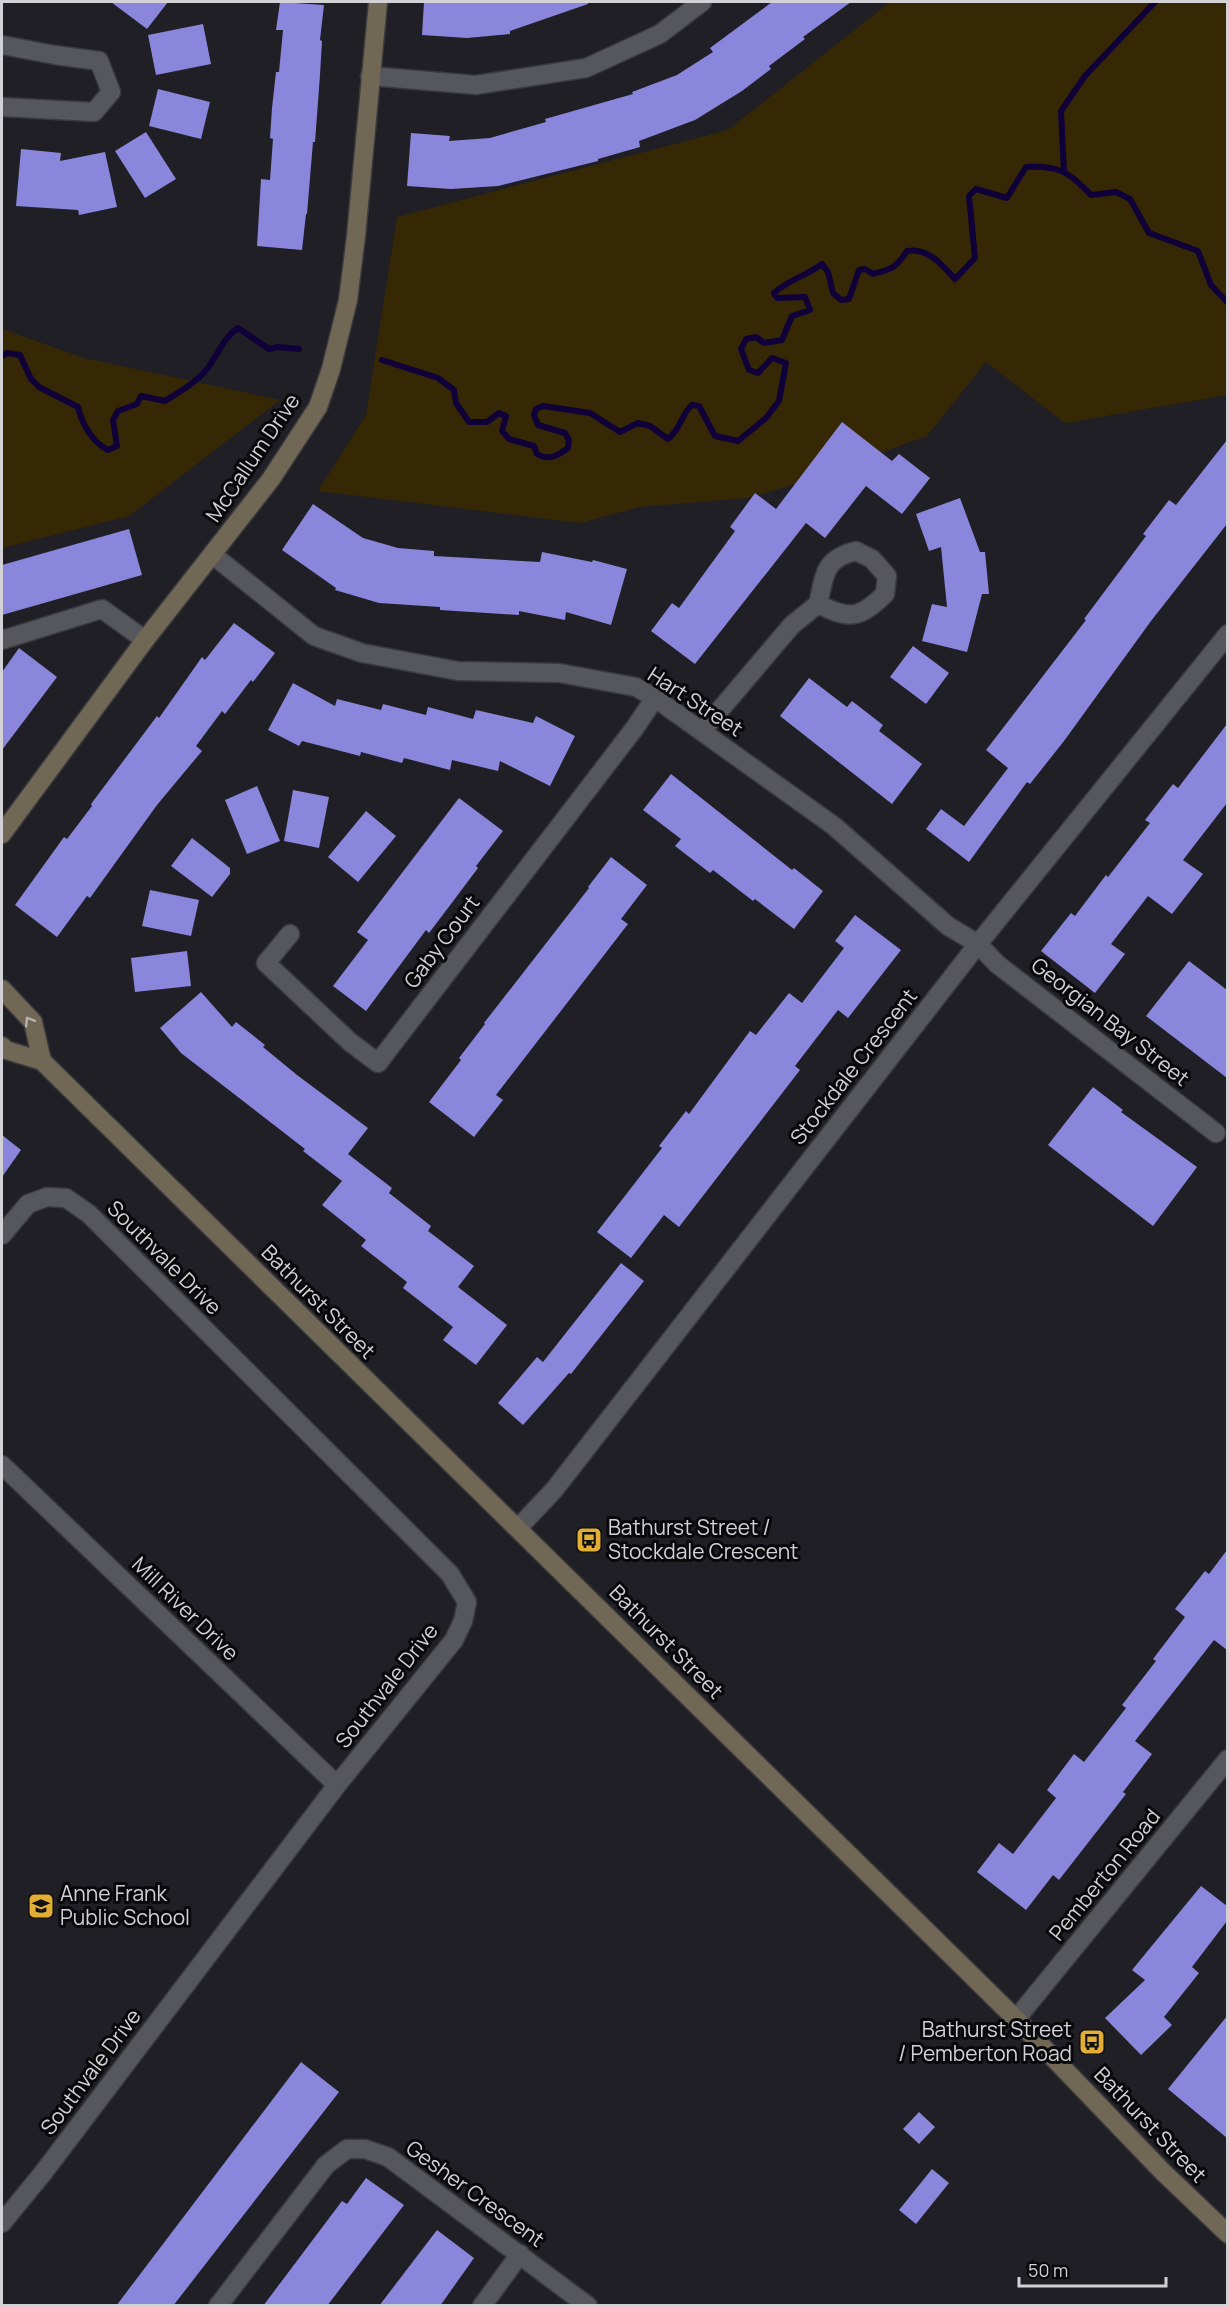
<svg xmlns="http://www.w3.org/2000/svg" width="1229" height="2307" font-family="Manrope,sans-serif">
<rect width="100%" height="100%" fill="#1f1f25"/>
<!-- green -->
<g fill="#372805">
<polygon points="890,2 1227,2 1227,395 1065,423 986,362 927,436 783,488 747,498 640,507 580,523 318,491 366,415 397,217 728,130"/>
<polygon points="2,329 84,358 280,400 129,516 2,548"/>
</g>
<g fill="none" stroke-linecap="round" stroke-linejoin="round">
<!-- stream -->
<g stroke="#100039" stroke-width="6">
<polyline points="1064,172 1061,111 1085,76 1155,2"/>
<path d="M2,356L7,353L20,355L31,379L39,387L78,407C82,424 92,442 108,450L117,446L113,420L118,411L137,404L141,396L165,401C179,392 197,382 207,369C218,355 223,338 238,328L269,349L278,347L299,349"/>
<path d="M382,360L438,378L454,390L456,403L469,422H487L499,413L506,416L502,431L509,439L534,446L537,454C549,461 557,456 568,448L569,440L565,433L538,425L534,415L536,409L543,406L590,413L620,432L638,423L650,426L668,439C682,428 681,414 692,405L699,406L715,436L738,441L766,418L779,401L786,363L772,358L758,373L749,370L741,349L746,339L756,337L764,343L782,340L792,316L810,310L805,297L777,298L774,293C788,280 806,276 822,264L828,272L833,293L841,300L849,299L859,270L865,269L873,274C892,269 896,268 907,251C928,247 942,265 955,279L975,258L969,196L976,189L1007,198L1026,167C1059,165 1069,172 1091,195L1116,192L1130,199L1149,233L1198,251L1211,285L1228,303"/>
</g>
</g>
<!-- building -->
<g fill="#8986dc">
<polygon points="111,2 168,2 147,29"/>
<polygon points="280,2 324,5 320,40 322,41 320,75 315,142 313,142 307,214 306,214 302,250 257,246 261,179 270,180 273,139 270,138 272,108 276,72 279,72 283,30 276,30"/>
<polygon points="424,2 588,2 588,4 510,31 510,34 467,38 422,35"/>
<polygon points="772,2 851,2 803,37 805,39 769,66 771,69 742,91 695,120 639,141 640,147 598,159 598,161 498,186 451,189 407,186 411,133 450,136 449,141 490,138 546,122 545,119 633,94 632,92 677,75 713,52 710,48"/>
<polygon points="203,24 211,64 156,75 148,35"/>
<polygon points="158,89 210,102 201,139 149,126"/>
<polygon points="146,132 176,179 145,198 115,151"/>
<polygon points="21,149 61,153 60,161 105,152 117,207 79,215 78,210 16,206"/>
<polygon points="842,422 892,461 899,454 930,478 902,514 866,486 825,538 806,523 695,664 651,631 672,603 679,608 735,531 730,527 755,493 776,509"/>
<polygon points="1227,440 1227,524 1151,621 1064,741 1030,784 1027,782 969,862 926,829 941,809 964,826 1008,768 986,750 1086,620 1084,619 1146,536 1143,534 1169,500 1176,505"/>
<polygon points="960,498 980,552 985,552 989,594 982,594 967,652 922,641 932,604 947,607 941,547 929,551 916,514"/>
<polygon points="313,504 363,538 398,548 434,551 434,556 540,562 542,552 592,562 593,560 627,569 611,625 566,612 565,620 519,611 519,615 440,610 440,607 379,603 335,590 336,588 282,550"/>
<polygon points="129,529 142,575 2,615 2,565"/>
<polygon points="234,623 275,653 253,682 251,680 225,714 222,711 196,746 202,751 157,805 90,898 87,896 57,937 15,905 64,837 67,839 92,806 91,804 157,716 159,718 202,657 205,660"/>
<polygon points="913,646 949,673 926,704 890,677"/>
<polygon points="19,648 57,677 2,750 2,672"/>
<polygon points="809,678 847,707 852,701 883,725 879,731 922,764 892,804 780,716"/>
<polygon points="293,683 335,706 337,699 381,710 383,704 426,715 428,707 473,719 476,710 533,723 536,716 575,736 550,786 500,761 498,771 452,760 450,770 404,758 402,763 361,752 360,756 302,741 299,746 268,730"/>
<polygon points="1227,724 1227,803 1183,860 1203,874 1172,914 1148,896 1111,944 1125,954 1095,993 1041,951 1071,913 1075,916 1106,875 1108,877 1150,823 1145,820 1173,784 1178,788"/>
<polygon points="671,774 792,870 794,868 823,891 794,929 755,899 753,901 713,870 710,873 675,846 681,839 643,810"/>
<polygon points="257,786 280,841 247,854 225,800"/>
<polygon points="293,790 329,797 319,848 284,841"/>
<polygon points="459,798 503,831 476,866 478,868 451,904 429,933 426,930 366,1011 333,986 368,940 357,932"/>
<polygon points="366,811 396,836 358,882 328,857"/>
<polygon points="192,838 230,868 230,874 212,897 171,866"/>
<polygon points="611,857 647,885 621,919 628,924 496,1095 503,1100 474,1137 429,1102 461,1060 459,1058 485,1024 484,1023 589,888 588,887"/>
<polygon points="150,890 199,900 191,936 142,926"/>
<polygon points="855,915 901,950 848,1018 838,1010 795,1066 800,1070 679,1227 664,1215 631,1258 597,1232 662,1148 659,1146 686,1111 689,1114 750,1031 756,1035 789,993 802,1003 844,948 835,941"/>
<polygon points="187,951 191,986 135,992 131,958"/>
<polygon points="1189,961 1227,990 1227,1078 1146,1016"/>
<polygon points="201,992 232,1027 236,1022 265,1045 263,1047 297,1075 368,1128 348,1154 392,1188 389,1193 431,1226 428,1231 474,1266 458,1287 507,1325 476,1365 443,1340 453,1327 403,1288 407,1282 361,1246 366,1240 322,1205 342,1181 303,1151 305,1149 181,1053 160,1028"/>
<polygon points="1093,1087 1123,1110 1121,1112 1197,1167 1153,1226 1048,1145"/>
<polygon points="2,1135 21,1150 2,1177"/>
<polygon points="621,1263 644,1281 571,1374 569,1373 523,1425 498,1403 537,1357 543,1362"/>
<polygon points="1227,1550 1227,1650 1214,1640 1182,1681 1135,1741 1152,1754 1123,1792 1126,1794 1059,1880 1053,1875 1026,1910 977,1872 999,1843 1013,1854 1056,1798 1047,1790 1074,1754 1084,1762 1126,1708 1122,1705 1156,1661 1153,1659 1185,1617 1175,1609 1205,1571 1209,1574"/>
<polygon points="1201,1886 1227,1906 1227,1921 1192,1967 1199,1973 1164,2017 1172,2025 1141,2055 1105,2018 1145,1980 1132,1970"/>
<polygon points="1227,2016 1227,2138 1168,2089"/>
<polygon points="301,2062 339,2092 173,2306 116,2306"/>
<polygon points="919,2112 935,2127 919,2144 903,2129"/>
<polygon points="932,2169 949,2183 916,2224 899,2210"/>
<polygon points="366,2178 404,2205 327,2306 263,2306 342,2201 347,2204"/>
<polygon points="437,2230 474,2258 440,2306 379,2306"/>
</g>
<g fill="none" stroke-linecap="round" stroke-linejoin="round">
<!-- street casing -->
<g stroke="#39393e" stroke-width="21">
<g id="street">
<polyline points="2,45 55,55 99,61 111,92 94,112 2,107"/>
<polyline points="370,76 476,85 586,68 660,34 702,2"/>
<polyline points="213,555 314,636 362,653 458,671 559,673 636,687 655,698 834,826 948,926 978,944 997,964 1216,1133"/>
<polyline points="2,640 102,609 145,640"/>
<path d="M702,731L792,625L818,604C850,620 859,619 885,594L887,576L872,559L856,551C823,559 825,575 818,604"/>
<polyline points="290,934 266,963 350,1042 378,1063 634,729 655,698"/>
<polyline points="2,1235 28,1204 47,1197 66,1198 89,1214 450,1574 467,1602 463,1621 454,1640 337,1785 43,2173 2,2223"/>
<polyline points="2,1465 337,1785"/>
<polyline points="518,1528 554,1490 978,944 1228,634"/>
<polyline points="1016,2019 1228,1759"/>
<polyline points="218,2306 326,2165 347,2149 365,2149 388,2157 588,2306"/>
<polyline points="482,2306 520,2254"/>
</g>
</g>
<!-- secondary casing -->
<g stroke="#39393e" stroke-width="21">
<g id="secondary">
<polyline points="2,834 145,640 271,479 318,407 331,369 348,300 356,236 378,2"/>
<polyline points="2,989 33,1022 42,1061"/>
<polyline points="2,1046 6,1050 42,1061 1016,2019 1163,2172 1228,2234"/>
</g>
</g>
<!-- street -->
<use href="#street" stroke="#56565d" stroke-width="18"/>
<!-- secondary -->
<use href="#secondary" stroke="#716755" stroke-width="18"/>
</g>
<!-- one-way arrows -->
<defs><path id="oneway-chevron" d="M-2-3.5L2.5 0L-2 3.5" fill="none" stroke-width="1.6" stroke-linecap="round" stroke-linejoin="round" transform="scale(1.5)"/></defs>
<use stroke="#b5b2af" href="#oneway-chevron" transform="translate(29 1021) rotate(-122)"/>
<!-- icons -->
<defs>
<g id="bus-square" transform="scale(1.35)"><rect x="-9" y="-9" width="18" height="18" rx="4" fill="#e2af34" stroke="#09090c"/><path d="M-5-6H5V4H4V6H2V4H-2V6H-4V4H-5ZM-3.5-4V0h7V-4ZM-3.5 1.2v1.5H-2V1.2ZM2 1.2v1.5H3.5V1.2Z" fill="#111"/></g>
<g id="school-square" transform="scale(1.35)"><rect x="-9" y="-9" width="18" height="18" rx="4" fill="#e2af34" stroke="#09090c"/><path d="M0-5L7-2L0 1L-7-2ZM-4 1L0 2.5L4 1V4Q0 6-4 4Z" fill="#111"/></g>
</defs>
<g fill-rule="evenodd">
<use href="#bus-square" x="589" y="1540"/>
<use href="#school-square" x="41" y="1906"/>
<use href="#bus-square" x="1092" y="2042"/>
</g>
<g text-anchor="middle" stroke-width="6" stroke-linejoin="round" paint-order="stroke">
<!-- street labels -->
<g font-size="21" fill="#d2d2d6" stroke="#09090c">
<text transform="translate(253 458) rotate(-56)" y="7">McCallum Drive</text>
<text transform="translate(695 702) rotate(33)" y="7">Hart Street</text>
<text transform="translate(442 942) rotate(-53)" y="7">Gaby Court</text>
<text transform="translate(1110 1022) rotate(38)" y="7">Georgian Bay Street</text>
<text transform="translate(854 1067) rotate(-52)" y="7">Stockdale Crescent</text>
<text transform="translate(164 1258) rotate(45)" y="7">Southvale Drive</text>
<text transform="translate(318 1302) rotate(45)" y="7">Bathurst Street</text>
<text transform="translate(185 1609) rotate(44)" y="7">Mill River Drive</text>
<text transform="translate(666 1642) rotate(45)" y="7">Bathurst Street</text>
<text transform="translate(387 1686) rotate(-52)" y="7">Southvale Drive</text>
<text transform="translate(1105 1875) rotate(-51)" y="7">Pemberton Road</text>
<text transform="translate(91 2072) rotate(-53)" y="7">Southvale Drive</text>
<text transform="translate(1150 2125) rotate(46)" y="7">Bathurst Street</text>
<text transform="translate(475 2194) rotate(36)" y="7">Gesher Crescent</text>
</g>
<!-- poi labels -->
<g font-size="21" fill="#d2d2d6" stroke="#09090c" text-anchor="start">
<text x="608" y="1535">Bathurst Street /<tspan x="608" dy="24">Stockdale Crescent</tspan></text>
<text x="60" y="1901">Anne Frank<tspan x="60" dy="24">Public School</tspan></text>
<text x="1072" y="2037" text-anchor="end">Bathurst Street<tspan x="1072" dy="24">/ Pemberton Road</tspan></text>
</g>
</g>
<!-- border -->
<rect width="1229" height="2307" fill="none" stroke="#d2d2d6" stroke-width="6"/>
<!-- scale -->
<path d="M1019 2277v9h147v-9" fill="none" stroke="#d2d2d6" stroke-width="3"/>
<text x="1028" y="2277" font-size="18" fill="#d2d2d6" stroke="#09090c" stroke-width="4.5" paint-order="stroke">50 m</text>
</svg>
